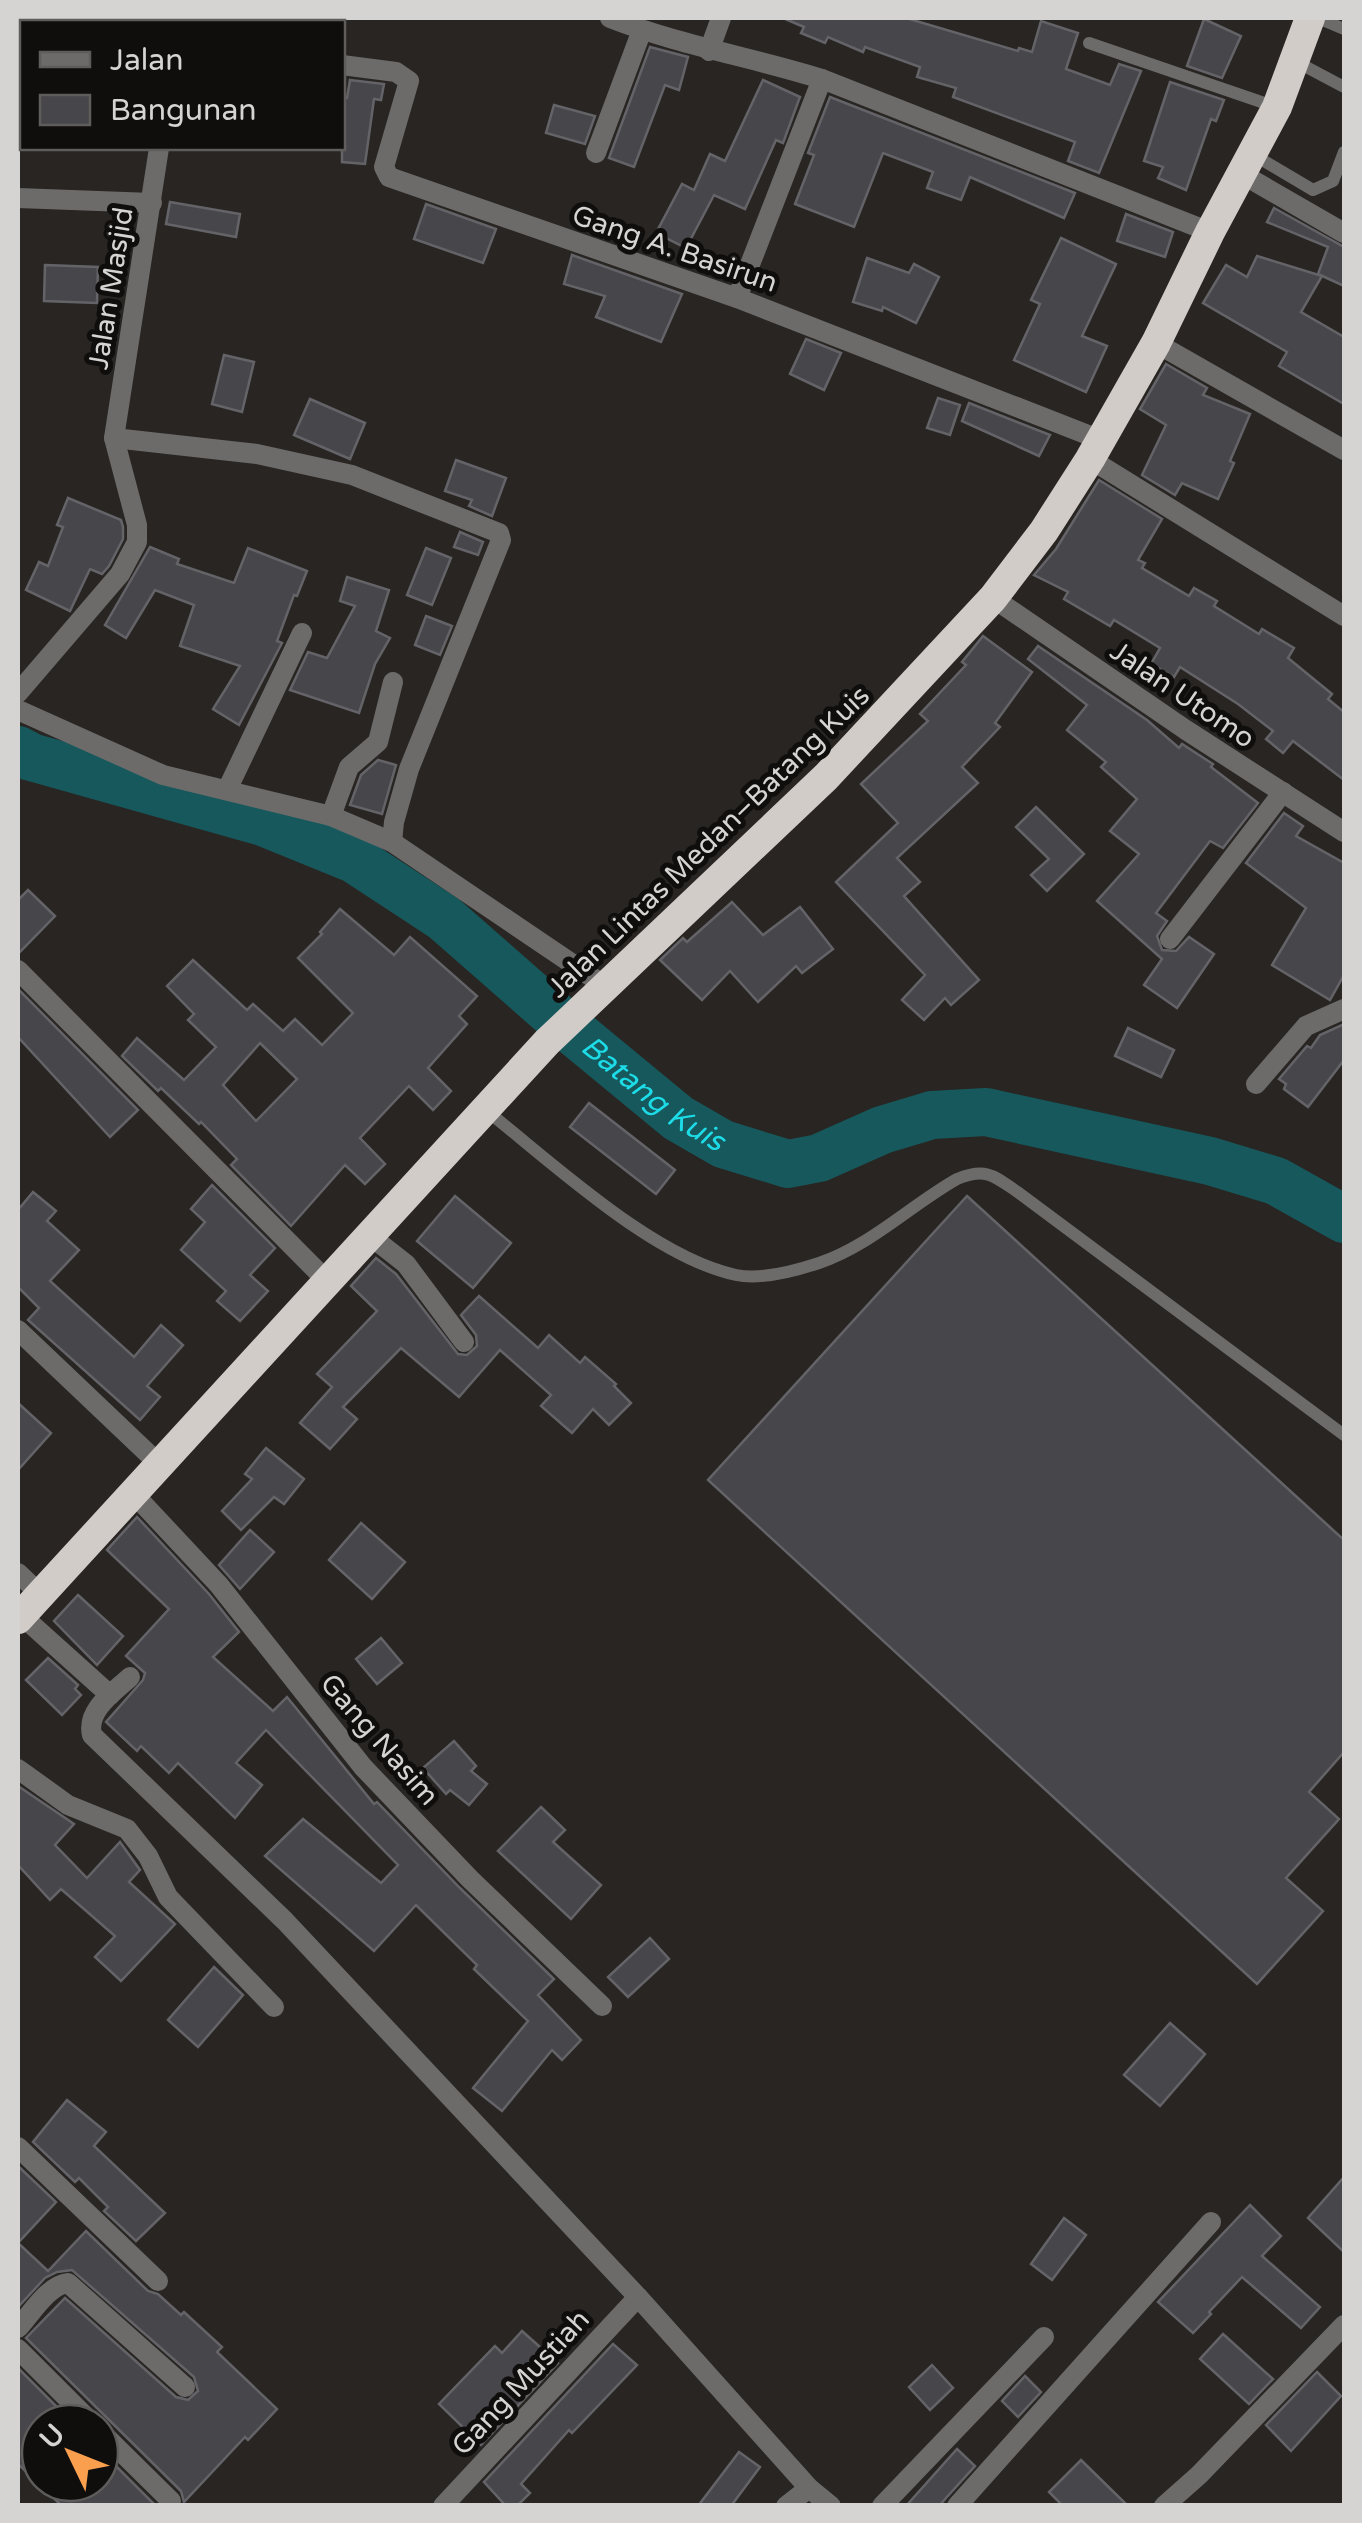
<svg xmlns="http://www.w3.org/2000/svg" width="1362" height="2523" font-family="'Varela Round',sans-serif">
<rect width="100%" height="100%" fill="#282522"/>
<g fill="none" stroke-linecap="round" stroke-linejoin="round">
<!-- river -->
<path stroke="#17585c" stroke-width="48" id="s1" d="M18,750L31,757L263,822L354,859L444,918L575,1033L678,1118L723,1144L788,1164L819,1158L882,1130L932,1115L986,1112L1210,1161L1276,1181L1344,1219"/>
</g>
<!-- building -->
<g fill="#47464a" stroke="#646468" stroke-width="2.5" fill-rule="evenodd">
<polygon points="783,18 906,18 1018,51 1019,48 1032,52 1041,21 1078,33 1066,69 1110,85 1119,64 1141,71 1099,173 1068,161 1075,142 953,97 956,88 917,77 920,67 865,47 863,52 828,37 825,43 801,33 804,27"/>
<polygon points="1204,19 1241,36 1222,78 1187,66"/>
<polygon points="650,47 688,57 679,90 665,85 634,167 609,158"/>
<polygon points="350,80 384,84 381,100 374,99 365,164 342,162 342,98 347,98"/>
<polygon points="763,80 800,97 783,143 776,140 745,209 714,195 686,248 656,233 682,184 694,190 710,154 725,161"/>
<polygon points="1170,82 1224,100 1216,121 1211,119 1186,190 1158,178 1163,167 1144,161"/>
<polygon points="830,97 1075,193 1064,218 970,177 961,200 927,188 933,172 883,153 854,227 795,204 814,155 808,153"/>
<polygon points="554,105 595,116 585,144 546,133"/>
<polygon points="170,202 240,214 236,237 166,224"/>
<polygon points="426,204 496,229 483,263 414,239"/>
<polygon points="1274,208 1344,247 1344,286 1318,274 1328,247 1267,222"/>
<polygon points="1126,214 1173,232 1165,257 1117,241"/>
<polygon points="1061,238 1116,264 1082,336 1107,346 1086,392 1014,360 1040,304 1031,300"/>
<polygon points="572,255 682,294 661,342 596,317 605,296 564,284"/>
<polygon points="1257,256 1322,276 1301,312 1344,337 1344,404 1279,366 1287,352 1203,303 1226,265 1247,277"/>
<polygon points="867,258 909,273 914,264 939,277 916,323 883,307 882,311 853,302"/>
<polygon points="45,265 98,267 97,303 44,301"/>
<polygon points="806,339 841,353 824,390 790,374"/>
<polygon points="224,355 254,362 242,412 212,404"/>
<polygon points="1166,364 1207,388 1203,395 1250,414 1230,461 1234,463 1218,499 1182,483 1175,495 1142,475 1166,425 1140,409"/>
<polygon points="938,398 960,405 950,435 927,428"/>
<polygon points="310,399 365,423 350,459 294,435"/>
<polygon points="969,403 1050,435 1039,456 962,421"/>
<polygon points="456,460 506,478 492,516 469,506 472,500 445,491"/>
<polygon points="1099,480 1162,519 1138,560 1145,563 1142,568 1189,596 1194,588 1217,601 1214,606 1259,634 1262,629 1294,648 1288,658 1332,694 1328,699 1344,712 1344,780 1293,741 1283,753 1266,739 1273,731 1238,704 1180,667 1174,677 1151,664 1160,648 1114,620 1110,626 1064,599 1068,592 1034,575 1056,549"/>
<polygon points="68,498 121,520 123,527 123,539 109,566 102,574 90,569 70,611 26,590 39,562 48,566 63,527 57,525"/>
<polygon points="460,532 483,542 478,555 454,547"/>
<polygon points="150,547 179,559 177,564 234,583 248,548 307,571 297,596 294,595 277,641 282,643 239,725 213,709 240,666 180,646 194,605 155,590 126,638 105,625"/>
<polygon points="426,548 451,558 432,605 407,595"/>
<polygon points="347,577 389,590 376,631 390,638 375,664 359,713 290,690 308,652 327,658 355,606 340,601"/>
<polygon points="426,616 452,626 440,655 415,645"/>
<polygon points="983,636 1032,672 995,723 1000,727 962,767 978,783 897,858 920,882 904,896 979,980 951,1005 945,998 924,1020 902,1000 925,975 836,882 898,823 861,784 928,721 920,714 966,665 962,662"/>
<polygon points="1038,646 1147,720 1179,748 1182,744 1213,764 1211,767 1258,803 1223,848 1210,841 1156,913 1167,921 1157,936 1162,950 1176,951 1189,937 1214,954 1177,1008 1144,985 1162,959 1097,901 1139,854 1110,831 1137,799 1101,767 1106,762 1067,730 1087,705 1028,659"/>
<polygon points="378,760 396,765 382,814 350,805 361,775"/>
<polygon points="1036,807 1084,854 1047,891 1031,875 1049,859 1016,827"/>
<polygon points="1284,813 1303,826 1296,836 1344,863 1344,975 1330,1000 1272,965 1306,908 1246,863"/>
<polygon points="28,890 55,916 18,954 18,900"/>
<polygon points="732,902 763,935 800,907 833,949 802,973 796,966 758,1002 730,971 702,1000 660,960 683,938 687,942"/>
<path d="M340,909L394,955L410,937L477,996L459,1016L467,1024L428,1068L451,1091L433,1110L409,1086L360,1138L385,1164L365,1184L345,1165L291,1226L231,1165L237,1159L201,1122L199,1124L161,1088L158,1091L122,1056L137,1038L184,1080L216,1047L188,1020L194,1014L167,986L193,960L247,1010L253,1004L283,1031L295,1019L322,1045L353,1013L298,958L322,934L320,932ZM260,1043L297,1079L256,1121L223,1085Z"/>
<polygon points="18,989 138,1110 110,1137 18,1037"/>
<polygon points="1342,1025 1344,1027 1344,1060 1308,1107 1284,1089 1286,1084 1279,1079 1307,1046 1311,1048 1320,1035"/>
<polygon points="1128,1028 1174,1050 1161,1077 1115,1056"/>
<polygon points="589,1103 675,1170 656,1194 570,1127"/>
<polygon points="212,1185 275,1248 250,1275 268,1291 240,1321 217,1301 226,1291 181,1250 205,1222 191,1209"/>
<polygon points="33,1192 56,1211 47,1221 79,1250 50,1281 134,1357 161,1325 183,1345 147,1386 160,1397 140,1420 28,1320 39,1308 18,1287 18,1210"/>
<polygon points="455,1196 511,1243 473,1288 417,1241"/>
<polygon points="967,1196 1344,1540 1344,1752 1309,1792 1339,1819 1286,1878 1323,1911 1257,1984 708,1480"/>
<polygon points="376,1258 396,1274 458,1354 467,1355 477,1346 476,1335 461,1315 479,1296 538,1348 549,1335 580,1363 585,1357 616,1384 614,1386 631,1403 609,1425 593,1409 572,1433 541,1406 551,1395 500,1350 459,1397 401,1348 343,1407 357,1419 330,1449 300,1423 332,1387 317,1374 377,1311 351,1286"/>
<polygon points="18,1403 51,1433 18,1470"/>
<polygon points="266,1448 304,1479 284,1504 274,1497 241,1530 222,1511 252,1479 245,1474"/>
<polygon points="137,1517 209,1594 239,1632 213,1657 273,1711 287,1697 374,1804 377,1802 460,1888 554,1979 538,1995 581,2040 562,2060 552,2050 502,2111 473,2088 528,2021 474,1969 477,1965 416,1905 374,1951 265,1856 303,1819 381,1883 398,1865 266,1730 236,1763 262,1785 235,1818 178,1763 169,1773 141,1746 137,1751 106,1722 143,1680 145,1673 126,1656 169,1609 107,1550"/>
<polygon points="361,1523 405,1562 372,1599 329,1560"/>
<polygon points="250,1530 274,1552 240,1589 219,1565"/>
<polygon points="78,1595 123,1636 97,1665 54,1621"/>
<polygon points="381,1638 402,1663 377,1684 356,1659"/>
<polygon points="48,1658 78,1685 75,1689 81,1695 62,1715 26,1680"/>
<polygon points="454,1741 476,1766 471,1771 487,1784 469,1805 450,1790 446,1794 423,1768"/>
<polygon points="18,1786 74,1824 55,1845 87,1878 120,1842 140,1870 129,1882 175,1924 121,1981 95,1957 115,1936 61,1889 50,1900 18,1865"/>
<polygon points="541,1807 565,1830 553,1842 601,1885 571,1919 498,1851"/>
<polygon points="650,1938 669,1959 628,1997 608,1977"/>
<polygon points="214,1967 243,1995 198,2047 168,2020"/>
<polygon points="1170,2023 1205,2054 1160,2106 1124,2075"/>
<polygon points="67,2100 106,2132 94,2146 165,2213 136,2241 104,2211 108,2207 79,2178 75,2182 33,2142"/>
<polygon points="18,2166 56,2202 18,2243 48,2271 86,2231 148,2291 158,2294 181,2315 184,2312 222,2347 217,2352 277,2409 248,2440 245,2437 184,2502 181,2491 26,2338 65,2298 176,2397 188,2400 198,2391 194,2377 72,2270 57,2272 45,2278 18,2307"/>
<polygon points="1344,2177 1344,2252 1308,2218"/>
<polygon points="1250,2205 1281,2236 1262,2256 1320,2307 1301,2328 1242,2277 1209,2312 1211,2314 1193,2333 1158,2302"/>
<polygon points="1064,2218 1086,2235 1052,2280 1031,2264"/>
<polygon points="522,2331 558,2363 481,2445 439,2404 495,2346 502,2353"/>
<polygon points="1223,2334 1273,2379 1249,2404 1200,2359"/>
<polygon points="613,2344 637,2365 572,2433 569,2430 521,2484 530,2493 517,2506 506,2506 484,2482"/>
<polygon points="932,2365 953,2388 930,2410 909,2387"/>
<polygon points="18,2368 73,2423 40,2423 40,2483 100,2483 100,2450 156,2506 62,2506 18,2464"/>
<polygon points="1317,2372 1341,2396 1291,2451 1266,2425"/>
<polygon points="1025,2376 1041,2392 1018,2417 1002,2401"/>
<polygon points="957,2449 975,2466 946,2498 939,2506 906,2506"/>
<polygon points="739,2452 760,2467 731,2506 698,2506"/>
<polygon points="1081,2460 1128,2506 1063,2506 1049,2492"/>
</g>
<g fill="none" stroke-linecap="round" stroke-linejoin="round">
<!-- lane -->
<g stroke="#6d6b6a" stroke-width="12">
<polyline points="1318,18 1344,29"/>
<polyline points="1089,43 1276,107"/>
<polyline points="1295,61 1344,87"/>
<polyline points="1254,155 1313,190 1333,181 1344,152"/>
<path d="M487,1111C554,1164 653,1257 736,1275C761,1280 795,1271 819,1263C870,1246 911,1205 957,1179C987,1167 994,1176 1019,1193L1344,1435"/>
</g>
<!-- street -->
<g stroke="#6d6b6a" stroke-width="20">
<path d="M610,18C679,45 751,57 822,79L1210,232"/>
<polyline points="173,22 174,18"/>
<polyline points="709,51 721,18"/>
<polyline points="342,65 396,72 409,81 384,167 389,177 737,298 1101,440"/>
<polyline points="596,153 642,30"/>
<polyline points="1242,174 1344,233"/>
<polyline points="18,198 152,203"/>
<polyline points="737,298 822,79"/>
<polyline points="1156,343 1344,450"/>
<polyline points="114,438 257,454 352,475 499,533 501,540 409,769 394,822 392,842"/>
<polyline points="1090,459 1344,616"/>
<polyline points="993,598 1186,730 1344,832"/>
<polyline points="18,693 120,574 137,542 137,525 114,438 159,148"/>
<polyline points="18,710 163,775 331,816 392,842 605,986"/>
<polyline points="227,790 302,633"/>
<polyline points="331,816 349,767 378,742 393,682"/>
<polyline points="1170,939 1283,792"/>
<polyline points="18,970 326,1280"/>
<polyline points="1256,1084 1306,1026 1344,1009"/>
<polyline points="369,1235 406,1264 464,1342"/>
<polyline points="18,1330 159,1464"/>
<polyline points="132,1492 219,1585 363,1767 470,1879 602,2006"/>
<polyline points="18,1573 40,1594"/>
<polyline points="21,1615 110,1695"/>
<path d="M130,1677C113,1693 86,1710 92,1735L285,1921L638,2297L809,2488L831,2506"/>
<polyline points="18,1769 68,1805 127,1829 148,1856 168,1897 274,2007"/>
<polyline points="18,2147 158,2281"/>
<path d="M18,2328C31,2314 48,2285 68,2283L185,2387"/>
<polyline points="18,2349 92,2423"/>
<polyline points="100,2431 171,2501"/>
<polyline points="443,2506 638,2297"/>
<polyline points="786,2506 809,2488"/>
<polyline points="882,2506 1044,2337"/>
<polyline points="957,2506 1211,2222"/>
<polyline points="1164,2506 1199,2475 1344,2325"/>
</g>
<!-- highway -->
<polyline stroke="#d2ccc9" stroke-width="30" points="18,1619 547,1042 826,777 993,598 1044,531 1090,459 1156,343 1210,232 1277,107 1310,18"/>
</g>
<g text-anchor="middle" stroke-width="10" stroke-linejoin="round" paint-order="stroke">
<!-- street labels -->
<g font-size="28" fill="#d6d4d2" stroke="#0f0e0d">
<text transform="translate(675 248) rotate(19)" y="10">Gang A. Basirun</text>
<text transform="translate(110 288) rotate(-81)" y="10">Jalan Masjid</text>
<text transform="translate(1183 694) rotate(34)" y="10">Jalan Utomo</text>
<text transform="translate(708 841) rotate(-44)" y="10">Jalan Lintas Medan–Batang Kuis</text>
<text transform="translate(380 1739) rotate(49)" y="10">Gang Nasim</text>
<text transform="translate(520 2382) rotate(-47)" y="10">Gang Mustiah</text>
</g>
<!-- water labels -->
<g font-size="30" font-style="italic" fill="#1ddce7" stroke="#0f0e0d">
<text dy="10" stroke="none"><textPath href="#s1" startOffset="735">Batang Kuis</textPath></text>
</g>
</g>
<!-- border -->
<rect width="1362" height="2523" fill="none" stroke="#d6d4d2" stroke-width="40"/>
<!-- legend -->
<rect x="20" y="20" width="325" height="130" fill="#0f0e0d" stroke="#5f5d5c" stroke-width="2.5"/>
<rect x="40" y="52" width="50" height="15" fill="#6d6b6a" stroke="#5f5d5c" stroke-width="2.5"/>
<text x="110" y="70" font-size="30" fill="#d6d4d2">Jalan</text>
<rect x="40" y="95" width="50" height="30" fill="#47464a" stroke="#5f5d5c" stroke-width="2.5"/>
<text x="110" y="120" font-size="30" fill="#d6d4d2">Bangunan</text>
<!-- north arrow -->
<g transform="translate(70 2453) rotate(313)"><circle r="48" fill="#0f0e0d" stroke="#5f5d5c" stroke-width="2.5"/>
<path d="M0-8L18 38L0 25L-18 38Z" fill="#fa9f4e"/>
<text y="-15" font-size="28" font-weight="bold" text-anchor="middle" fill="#d6d4d2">U</text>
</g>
</svg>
